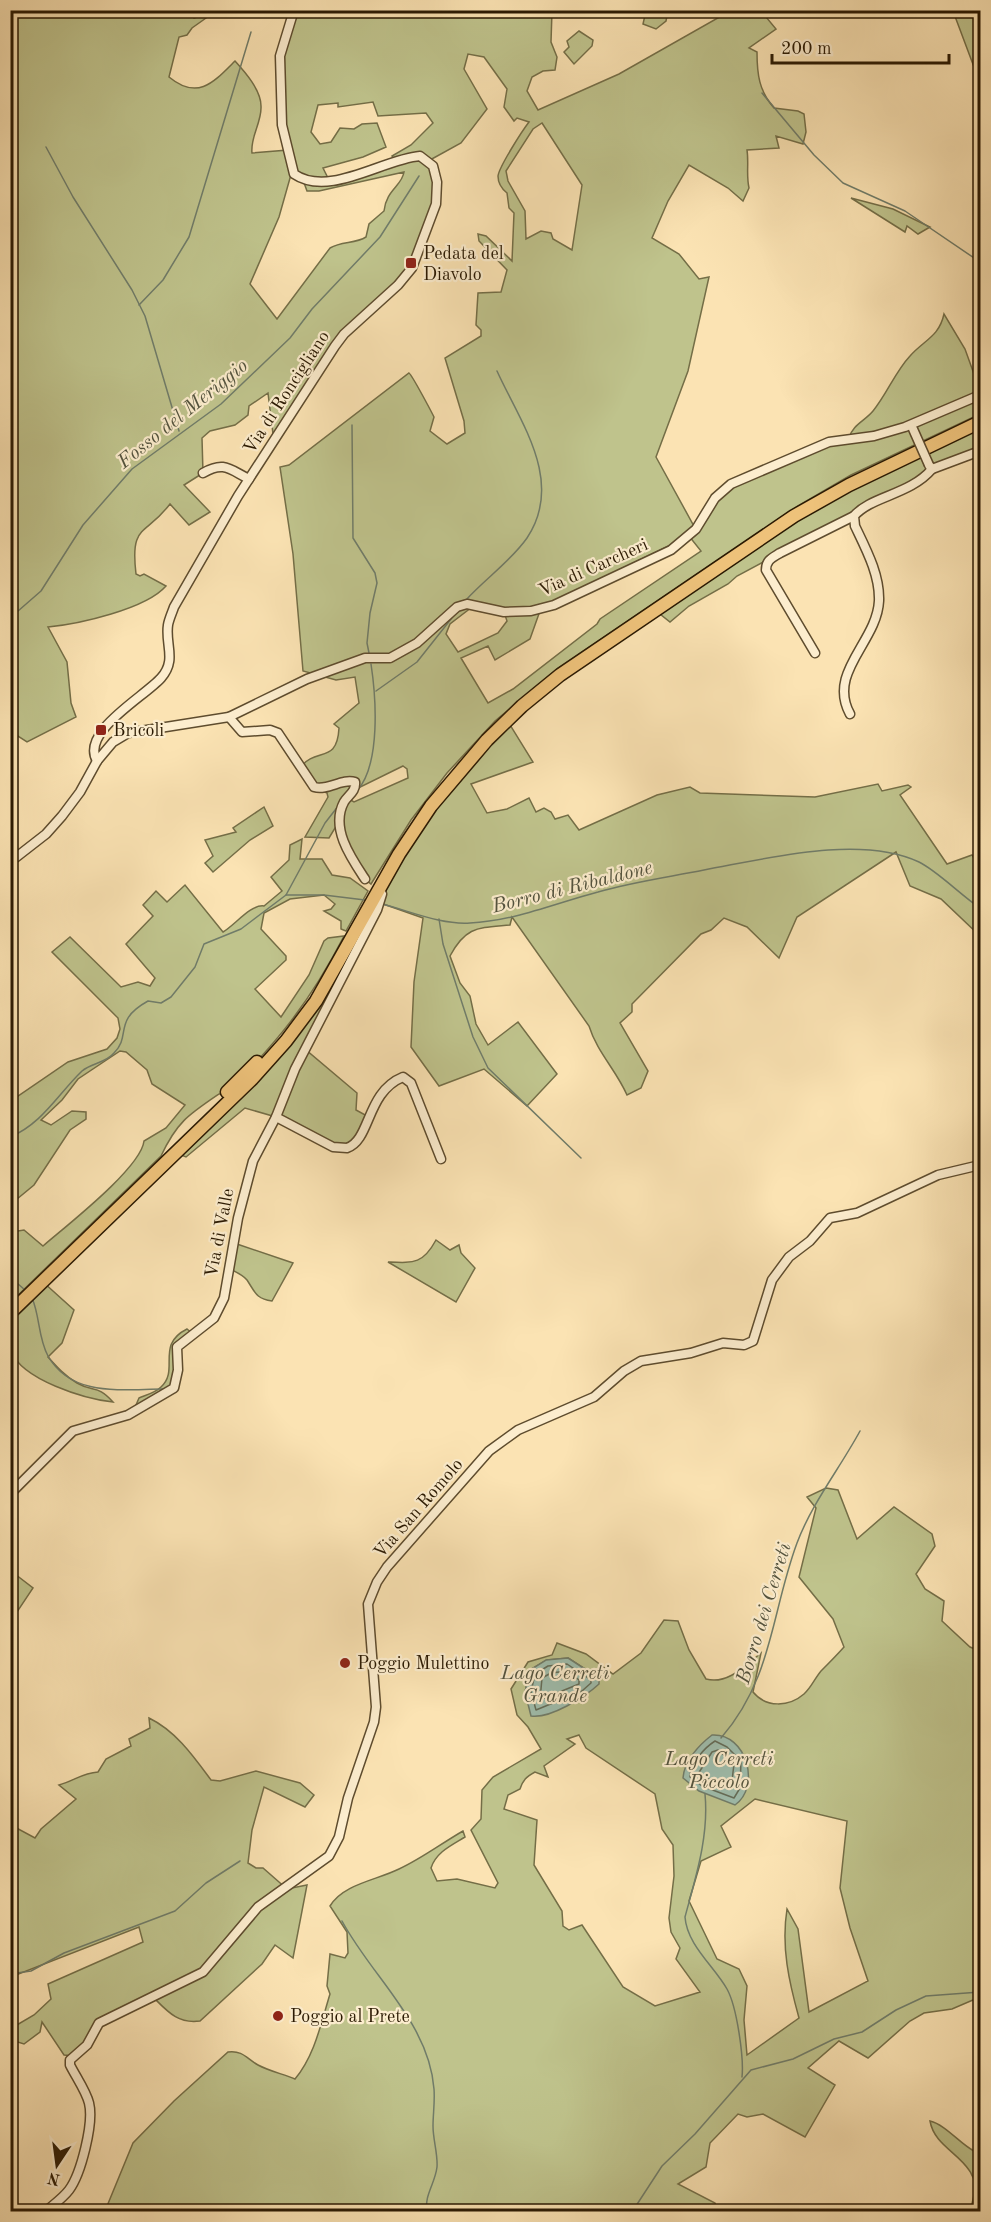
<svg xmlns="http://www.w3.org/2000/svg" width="991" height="2222" font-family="'Old Standard TT',serif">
<rect width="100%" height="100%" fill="#fbe3b3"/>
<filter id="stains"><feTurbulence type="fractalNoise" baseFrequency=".00333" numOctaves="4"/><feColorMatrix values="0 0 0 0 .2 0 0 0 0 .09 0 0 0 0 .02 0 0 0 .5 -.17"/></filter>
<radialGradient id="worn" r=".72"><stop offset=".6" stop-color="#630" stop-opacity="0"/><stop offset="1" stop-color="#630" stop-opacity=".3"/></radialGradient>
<!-- green -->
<g fill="#bfc38c" stroke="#746e47" stroke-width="1.5" fill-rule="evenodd">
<path d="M190,10L194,18L216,11L192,28L187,35L179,37L169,77C198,101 214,82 235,61C245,72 261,90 261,106C262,122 250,137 252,153L288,150L280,56L294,11H552L551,42L557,57L555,70L543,71L532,77L527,91L538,110L619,74L730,11H761L776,29L749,48L757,52C757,74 759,91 774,108L798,111L804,114L806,132L803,144L776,136L779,148L747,150C749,163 746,175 749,188L743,201L728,188L689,165L668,201L652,238L679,254L699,279L709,277L688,371L656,457L695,528L722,489L849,438C852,425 866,420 873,411C887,394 895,372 910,356C924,340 939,337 944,314L965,349L974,374L980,372V414L851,475L798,506L558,668L495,721L447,773L411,820L371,884L365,879L338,823L329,838L305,837L328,797L327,793L314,787L300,768C316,746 337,765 339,728L334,724L359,703L355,677L336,680L303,671L293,554L280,467L289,465L409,373C412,375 431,411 434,417L430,431L447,444L465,433L464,421L445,358L481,336V330L476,325L478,293L501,292L507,270L479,241L478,234L486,236L512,261L514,213L509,208L507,193C502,189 498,183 498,176C499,167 522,131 529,122L517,118L514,121L504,107L507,89L484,57L468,54L464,69L487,109L461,143L430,160L436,204L411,268L344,334L274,442L268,393L249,406L248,415L235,425L210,431L202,438L203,473L184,485L210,512L189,525L170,504C145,537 130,523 136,574L140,576L144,574L166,586C146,609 79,624 48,627L67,662L71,703L76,717L27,742L10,731V11ZM373,102L378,116L426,113L433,123L411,145L392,156L396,162L329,180L323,168L363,157L386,147L377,123L362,124L354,129L340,128L331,142L320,144L311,132L318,105L338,103V107ZM542,123L582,185L572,250L553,239L551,233L541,231L526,239L525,211L508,181L506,171L533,129ZM292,171L303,180L307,191H319L404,172C402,186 386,190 384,211L369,224L366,237C355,244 342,241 330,248L277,319L250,284L279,217ZM689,536L701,551L600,619L597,624L513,689L488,703L461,658L488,646L495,660L530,639L541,608ZM476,604L504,612L507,621L498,633L458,652L446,634L450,624ZM403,766L407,769L408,778L354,802L347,798L354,790Z"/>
<polygon points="646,11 646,10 685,11 676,16 667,16 666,21 656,29 643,24"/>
<polygon points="953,11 980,11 980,83"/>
<polygon points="579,31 593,40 592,46 574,64 564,52 569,47 567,41"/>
<polygon points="851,198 893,209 930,227 918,234 907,226 905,232"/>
<polygon points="980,422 980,451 960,458 737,576 728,584 689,606 670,622 655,610 794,516"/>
<path d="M507,720L533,762L471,784L487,813L507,809L529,798L536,812L544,808L551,812L555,819L568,815L579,830L657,795L690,787L700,793L815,797L878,784L882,791L908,785L911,787L900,795L947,864L972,855L980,869V936L941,899L910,886L896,852L797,917L779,958L747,927L724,918L711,930L701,934L632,1004V1012L620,1023L648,1071L641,1088L627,1095C616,1070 597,1052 589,1026L512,917L510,925C478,928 466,926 450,956L460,983L470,996L476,1024L488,1045L518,1022L557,1074L527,1106L484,1069L439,1086L411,1047L414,982L423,918L372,900L399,854Z"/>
<polygon points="264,807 273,826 250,840 213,872 205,863 213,856 205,840 236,832 233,828"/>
<path d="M302,839L300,859H322L332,875L350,878L368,891L346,931L341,929V921L324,911L331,909L335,904L324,895L290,899L264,913L261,929L286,956V960L255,989L281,1017L309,975L324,941L328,938L344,936C310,1002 277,1043 225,1094H219C188,1115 177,1122 161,1156L11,1302L10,1224L18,1231L24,1230L43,1246C66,1226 141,1168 144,1141L166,1128L185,1105L152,1084L147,1070L126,1052L120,1051L78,1079L62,1100L41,1120L51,1125L72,1111L86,1112V1119L70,1130L34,1185L11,1204V1101L68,1062L107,1049L117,1038L120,1029L118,1018L52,952L70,937L121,987L138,982L150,986L155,978L126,944L153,916L143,905L156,891L167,902L185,885L223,932C235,925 251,904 264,906L282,891L271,877L289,860L290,845Z"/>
<polygon points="347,947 355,953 305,1049 357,1093 356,1110 369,1117 356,1142 341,1149 276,1117 245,1108 186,1157 176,1153 286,1041"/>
<path d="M436,1240L450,1250L459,1245L461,1253L475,1268L456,1302L388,1262C414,1263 423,1264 436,1240Z"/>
<path d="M234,1243L293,1263L272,1301C256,1299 255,1292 247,1280C243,1275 236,1272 230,1269Z"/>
<path d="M43,1282L74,1310L62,1343L48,1357C57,1367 65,1376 77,1383C94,1393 97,1384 113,1402C85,1399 22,1380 11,1351C7,1341 11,1324 10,1313Z"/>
<path d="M187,1329L193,1334L181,1342L174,1388L138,1410L136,1405L139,1398C146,1395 155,1393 161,1387C180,1370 155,1345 187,1329Z"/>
<path d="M826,1488L838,1490L857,1539L894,1507L932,1534L935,1546L916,1574L925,1589L944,1601L942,1621L970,1647L975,1649L980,1641V1997L952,2009L924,2013L910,2021L868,2058L839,2041L808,2068L835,2085L805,2137L763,2114L747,2117L738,2114L710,2143L706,2167L678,2184L715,2203L718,2211H105L133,2143L174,2101L228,2052C243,2050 247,2059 258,2065C269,2071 283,2074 295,2079C315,2055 321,2023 330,1994L327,1986L330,1954L345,1958L348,1953L347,1932L330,1906C343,1884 377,1880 399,1869C421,1859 442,1843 463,1831L465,1837C452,1845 436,1852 431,1868L437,1881L457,1879L495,1888L498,1883L471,1830L481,1819L482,1790L493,1777L541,1749L528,1727L517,1715L511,1689L528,1662L552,1655L557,1643L586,1654L613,1674L641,1653L664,1620L678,1621L689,1650L706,1679C727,1685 745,1666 761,1653L753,1692C766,1708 789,1707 804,1694C811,1688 815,1678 821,1671C829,1663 837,1655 844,1647L833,1619L799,1577L816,1508L807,1497ZM568,1658L599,1678L525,1692L530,1670L547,1660ZM579,1735L586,1748L655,1794L662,1829L673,1845L674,1876L669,1918L671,1932L680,1948L676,1959L700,1992L655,2006L623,1987L582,1925L569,1930L563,1926L562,1911L534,1865L537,1820L504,1809L508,1795L520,1789C523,1780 526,1777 535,1772L548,1777L544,1766L575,1744L567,1739ZM755,1799L847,1821L840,1888L850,1928L868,1981L809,2012L798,1929L787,1909C781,1947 789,1982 799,2018L747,2055L744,2020L747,1986L739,1969L717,1959L689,1901L701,1861L731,1847L721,1826Z"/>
<polygon points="11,1571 33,1588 13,1618"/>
<path d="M149,1718C176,1731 194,1757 211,1780L220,1781L256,1771L300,1783L314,1795L305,1807L264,1787L252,1830L248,1863L256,1868H263L287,1889L307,1885L293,1958L275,1945L262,1964L200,2021C178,2024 168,2012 153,1997L99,2023L75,2056L64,2055L42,2022L40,2032L24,2044L11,2040L10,2029L34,2015L51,1999L48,1984L143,1942L139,1927L11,1977V1825L35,1838L41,1829L76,1799L59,1785C74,1781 82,1773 98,1772L106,1759L131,1746L129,1739L150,1728Z"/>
<path d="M930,2121C946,2125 959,2143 974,2151L980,2141V2211H961L962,2205L971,2208L977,2182C971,2178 973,2175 969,2170C957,2152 934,2144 930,2121Z"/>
</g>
<!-- water -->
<g fill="#9fbeae" stroke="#707c69" stroke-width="1.5">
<path d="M568,1658L599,1678V1684C585,1697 550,1719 531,1716L525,1692L530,1670L546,1660Z"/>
<path d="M712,1735C747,1733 761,1787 735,1805L699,1791L683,1778C684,1761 699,1745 712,1735Z"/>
</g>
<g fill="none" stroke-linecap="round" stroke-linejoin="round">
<!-- shore -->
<g stroke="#646c58" stroke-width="1.5">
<polygon points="567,1664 591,1680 591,1683 582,1691 536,1710 531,1692 535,1674 548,1666"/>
<polygon points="567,1671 579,1680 579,1684 540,1700 542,1678 551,1673"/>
<path d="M715,1741L727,1747L741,1761L740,1788L734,1798L702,1786L690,1777C690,1764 704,1748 715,1741Z"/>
<polygon points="718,1750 734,1764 731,1789 698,1774 712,1752"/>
</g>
<!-- stream -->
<g stroke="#707c69" stroke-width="1.5">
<polyline points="762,93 814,155 843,183 905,211 980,262"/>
<polyline points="46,147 73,197 132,290 145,316 179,431"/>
<polyline points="139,305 163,280 189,237 251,32"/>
<polyline points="352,425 353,538 375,573 377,583 370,613 367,643 369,653"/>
<path d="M466,600C485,579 511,561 527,538C565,481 520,422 497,371"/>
<polyline points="10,618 41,591 83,525 132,469 221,404 290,338 312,309 380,237 419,176"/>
<polyline points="376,691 417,662 455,614"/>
<path d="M357,791C381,764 376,697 371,664"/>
<polyline points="286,895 324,895 365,900"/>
<path d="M382,904C410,911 441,925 470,923C514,921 556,903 598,892C632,882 669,877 704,870C765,859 860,834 919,862C936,870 962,896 980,908"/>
<polyline points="439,919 443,944 473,1037 488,1068 581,1158"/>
<path d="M10,1137C42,1124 58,1094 82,1071C91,1063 106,1063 114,1053C132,1035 112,1021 148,1001L161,1003L171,997L195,967L204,944L241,929L286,895L325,823L339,805"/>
<polyline points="10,1277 25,1290"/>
<path d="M32,1298C40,1316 38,1338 48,1356C72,1398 123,1389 163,1389"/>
<path d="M721,1738C773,1678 771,1613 797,1543C812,1503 840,1468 860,1431"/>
<path d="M705,1794C709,1836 696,1876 685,1917C687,1945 714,1966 727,1989C737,2007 744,2058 742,2077"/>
<path d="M342,1921C372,1977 429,2023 434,2089C435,2102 433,2114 433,2126C433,2140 438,2154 437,2167C435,2184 424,2195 427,2212"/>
<polyline points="10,1974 31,1971 64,1953 175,1911 206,1883 240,1861"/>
<polyline points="115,2209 115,2212"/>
<polyline points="632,2212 662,2166 695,2134 751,2070 793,2059 834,2039 862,2032 896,2010 926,1996 980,1992"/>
</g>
<!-- minor casing -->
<g stroke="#5e4c2e" stroke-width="11">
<g id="minor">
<polyline points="929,465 932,469 980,451"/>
<path d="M203,473C224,461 229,469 249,479"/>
<path d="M815,653L766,570C766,560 772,558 780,553L854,516"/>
<path d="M850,714C827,672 877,642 879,601C880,575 866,549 855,526L854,516C871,496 910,495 932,469"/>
<path d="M229,717L242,732L270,730L278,733L314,787C328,791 342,778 355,782C356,792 348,795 344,802C330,828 351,858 365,879"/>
<path d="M97,761C80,732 144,697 161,678C177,660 165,645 168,625C169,619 172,613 174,607L238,496L335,346L344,334L398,285L412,268L436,204L437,182L433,166L420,156C383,159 329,198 294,174L282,125L280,56L294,10"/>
<polyline points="10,862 46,834 62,816 80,792 97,761 113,742 128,733 229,717 307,679 365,658 390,658 417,643 457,607 467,604 504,612 531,611 554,605 671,550 696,529 715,498 731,484 829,442 874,436 905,427 980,395"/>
<path d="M276,1117L333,1147L347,1148C371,1140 366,1092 403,1077L411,1083L441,1159"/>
<polyline points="10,1494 73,1431 128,1415 174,1388 178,1370 177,1347 214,1318 224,1298 238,1218 253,1161 276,1117 295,1069 377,910 382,894"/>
<path d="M45,2212C53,2205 63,2198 69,2190C81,2174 94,2123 89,2103C86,2091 76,2077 70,2065V2060L87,2045L99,2023L203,1972L258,1907L329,1856L339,1837L348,1798L374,1722L376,1707L368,1604L377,1582L387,1567L489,1451L518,1430L594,1397L624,1371L641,1361L691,1353L723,1343L744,1345L753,1341L772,1280L789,1257L810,1241L830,1218L857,1213L938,1175L980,1165"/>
</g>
</g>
<!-- highway casing -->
<g stroke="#2a1902" stroke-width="15">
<g id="highway">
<polyline points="227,1092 257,1062"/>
<polyline points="10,1313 252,1079 286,1041 316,1001 399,854 431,806 487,740 522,706 560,675 794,516 849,485 980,422"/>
</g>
</g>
<!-- minor -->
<use href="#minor" stroke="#fcedce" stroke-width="8"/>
<!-- highway -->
<use href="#highway" stroke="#eec27a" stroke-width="12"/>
<!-- minor-bridge casing -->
<g stroke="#5e4c2e" stroke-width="11" stroke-linecap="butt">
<polyline id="minor-bridge" points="913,429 929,465"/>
</g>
<!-- minor-bridge -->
<use href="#minor-bridge" stroke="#fcedce" stroke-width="8"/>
</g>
<!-- markers -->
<g fill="#8f2418" stroke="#fcedce" stroke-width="2">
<rect x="405" y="257" width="12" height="12" rx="3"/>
<rect x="95" y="724" width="12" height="12" rx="3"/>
<circle cx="345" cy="1663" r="6"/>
<circle cx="278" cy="2016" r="6"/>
</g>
<g text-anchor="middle" stroke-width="4.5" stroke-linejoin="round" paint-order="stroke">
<!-- poi labels -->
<g font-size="18" fill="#2a1902" stroke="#fcedce" text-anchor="start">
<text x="423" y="259">Pedata del<tspan x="423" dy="21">Diavolo</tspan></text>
<text x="113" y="736">Bricoli</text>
<text x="357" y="1669">Poggio Mulettino</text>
<text x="290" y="2022">Poggio al Prete</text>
</g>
<!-- street labels -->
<g font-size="18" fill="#2a1902" stroke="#fcedce">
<text transform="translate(286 392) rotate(-57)" y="6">Via di Roncigliano</text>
<text transform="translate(593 567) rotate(-24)" y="6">Via di Carcheri</text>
<text transform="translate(219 1233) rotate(-79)" y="6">Via di Valle</text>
<text transform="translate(418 1508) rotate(-49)" y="6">Via San Romolo</text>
</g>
<!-- water labels -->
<g font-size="20" font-style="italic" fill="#53533e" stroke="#fcedce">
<text transform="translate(182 413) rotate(-39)" y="7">Fosso del Meriggio</text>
<text transform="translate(572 886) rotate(-14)" y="7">Borro di Ribaldone</text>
<text transform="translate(763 1613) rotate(-73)" y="7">Borro dei Cerreti</text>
<text x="555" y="1679">Lago Cerreti<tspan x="555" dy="23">Grande</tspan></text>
<text x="719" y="1765">Lago Cerreti<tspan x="719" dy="23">Piccolo</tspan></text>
</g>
</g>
<!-- margin -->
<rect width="991" height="2222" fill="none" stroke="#fbe3b3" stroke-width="36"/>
<rect x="12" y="12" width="967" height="2198" fill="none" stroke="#2a1902" stroke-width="3"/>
<rect x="18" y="18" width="955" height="2186" fill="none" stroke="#2a1902" stroke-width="1.5"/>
<!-- north arrow -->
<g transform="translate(57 2165) rotate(193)" stroke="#fcedce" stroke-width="4.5" paint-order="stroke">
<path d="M0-4.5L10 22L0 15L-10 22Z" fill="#2a1902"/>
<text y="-9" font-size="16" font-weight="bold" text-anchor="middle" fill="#2a1902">N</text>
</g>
<!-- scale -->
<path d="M772 54v9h177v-9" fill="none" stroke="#2a1902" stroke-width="3"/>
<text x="781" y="54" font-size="18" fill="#2a1902" stroke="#fcedce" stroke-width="4.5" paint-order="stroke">200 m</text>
<rect width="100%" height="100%" filter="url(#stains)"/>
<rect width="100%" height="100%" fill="url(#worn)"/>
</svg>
